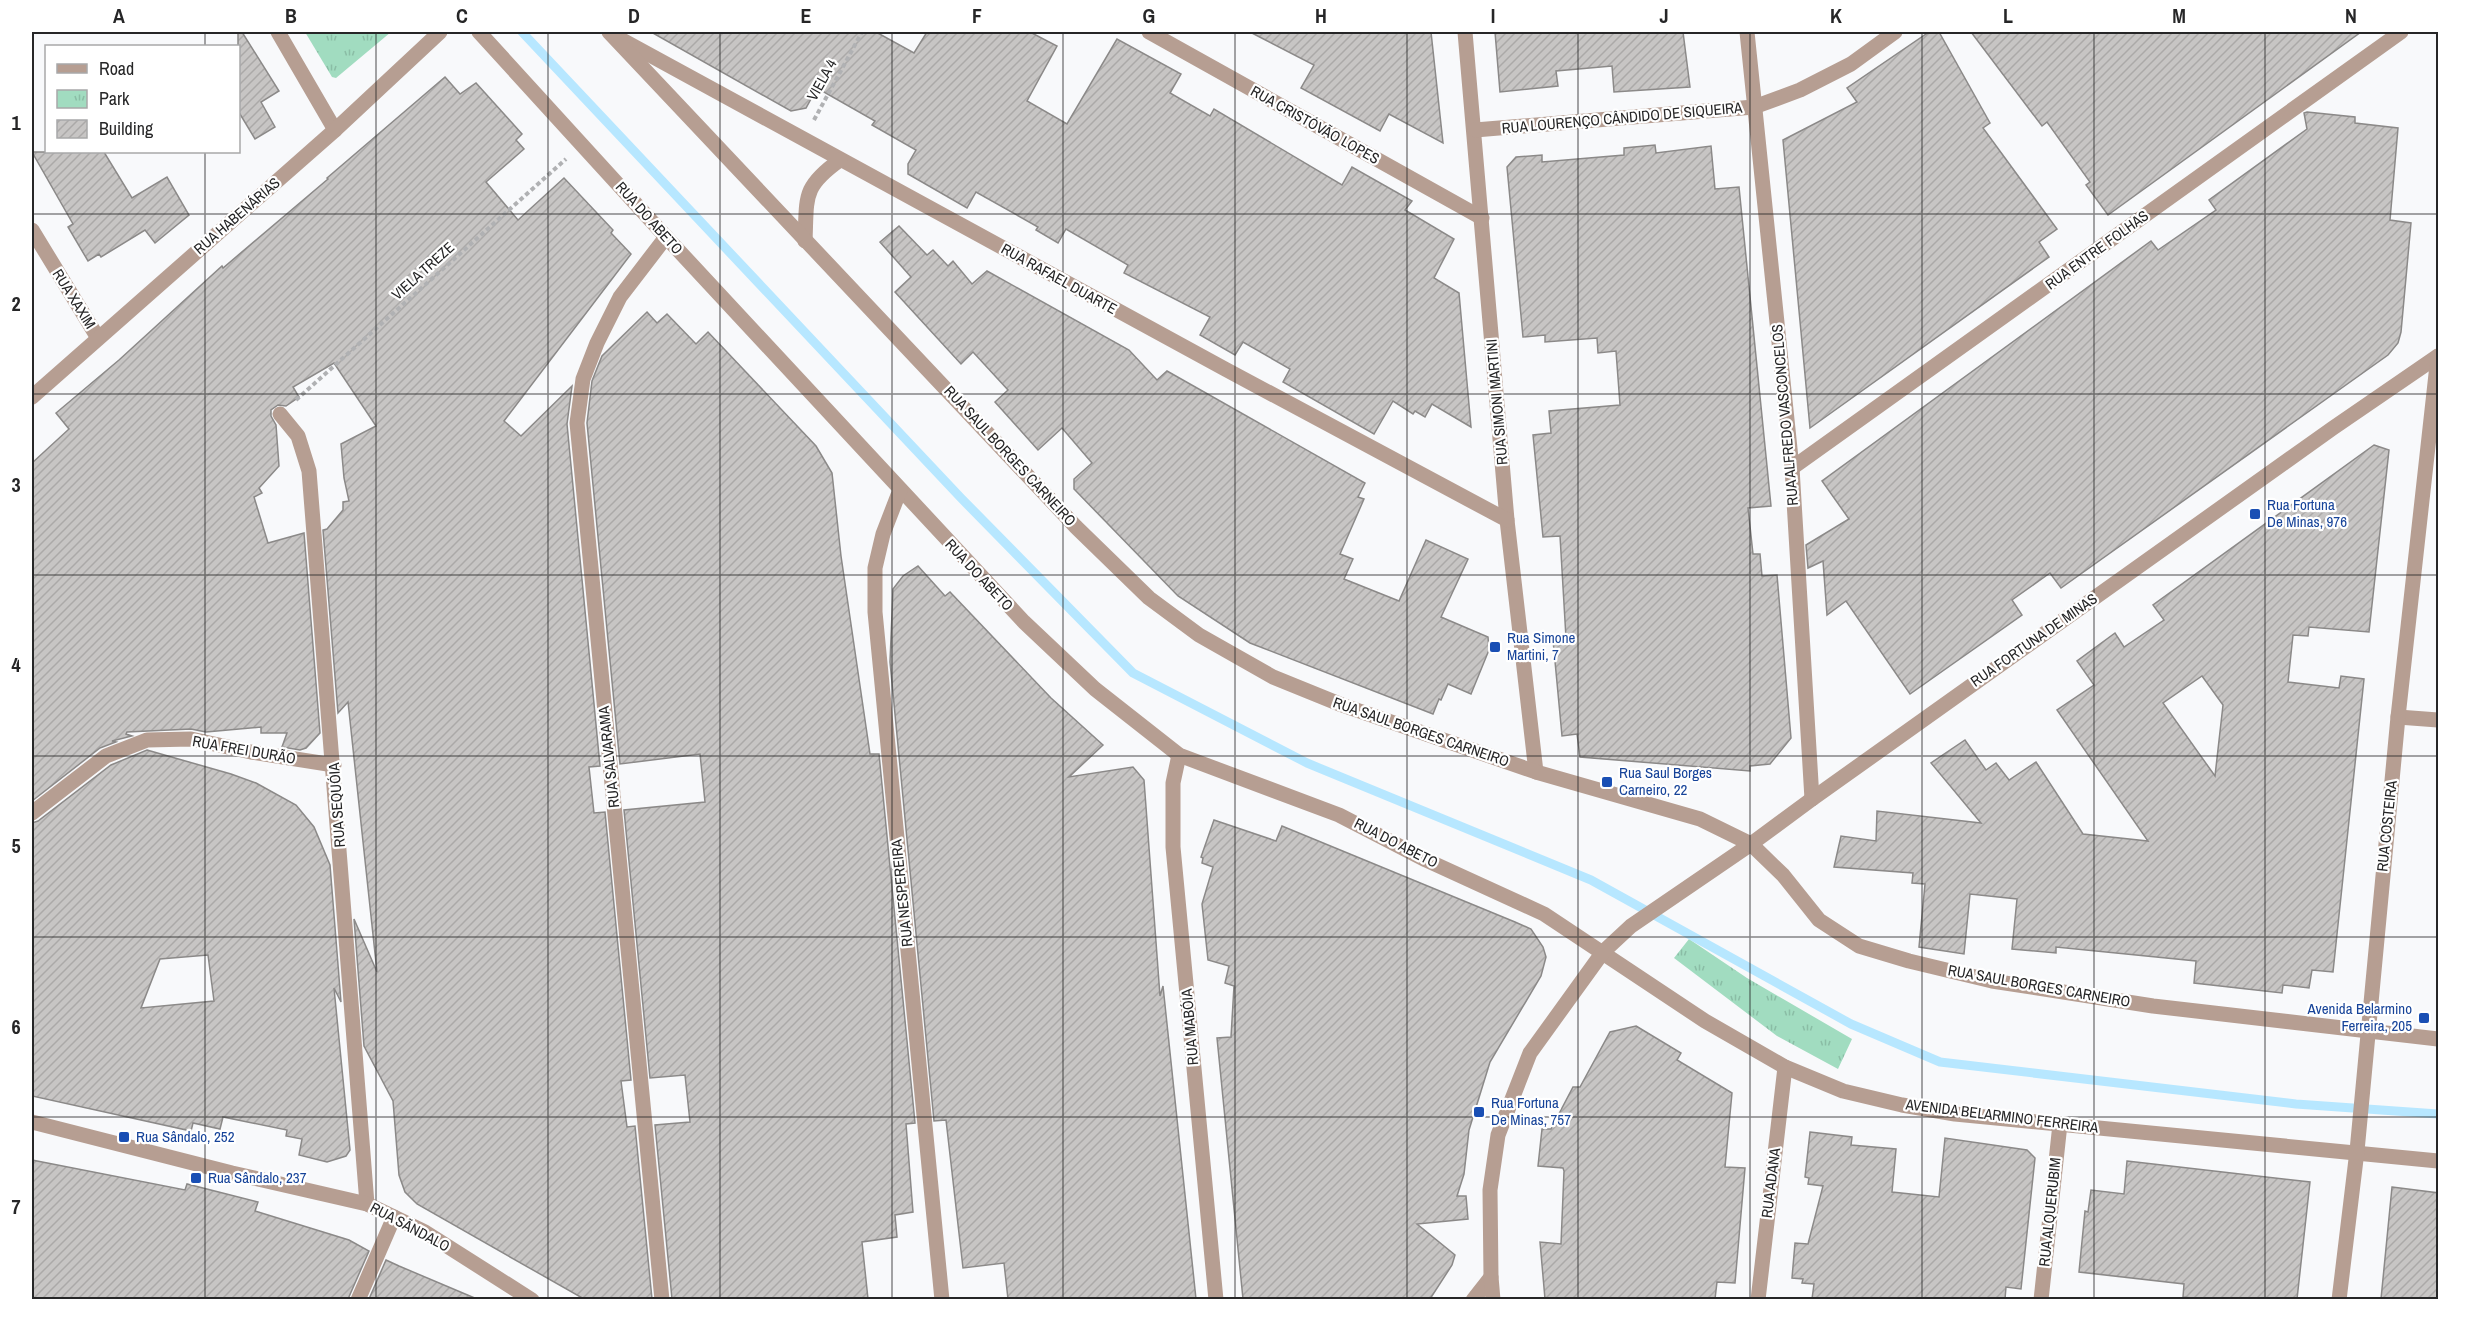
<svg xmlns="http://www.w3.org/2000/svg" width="2470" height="1331" font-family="'Archivo Narrow',sans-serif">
<defs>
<pattern id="park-tufts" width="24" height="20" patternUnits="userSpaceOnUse" patternTransform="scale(1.5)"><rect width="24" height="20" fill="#a1dcc0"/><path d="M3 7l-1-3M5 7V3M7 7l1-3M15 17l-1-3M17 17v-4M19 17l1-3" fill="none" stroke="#8abda5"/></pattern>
<pattern id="building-hatch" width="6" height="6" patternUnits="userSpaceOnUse" patternTransform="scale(1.5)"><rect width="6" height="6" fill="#c7c5c4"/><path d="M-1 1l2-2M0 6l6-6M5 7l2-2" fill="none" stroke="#aba9a8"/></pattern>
</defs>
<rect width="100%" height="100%" fill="#f8f9fb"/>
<!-- park -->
<g fill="url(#park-tufts)">
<polygon points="305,32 391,32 336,78 332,77"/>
<polygon points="1689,939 1747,978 1852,1039 1838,1069 1777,1036 1674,958"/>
</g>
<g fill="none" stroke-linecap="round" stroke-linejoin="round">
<!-- stream -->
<polyline stroke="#b7e7ff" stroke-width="9" points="522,32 961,498 1133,673 1307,763 1591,880 1851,1024 1940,1062 2296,1104 2438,1114"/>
</g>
<!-- building -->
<g fill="url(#building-hatch)" stroke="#8b8988" stroke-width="1.5" fill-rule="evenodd">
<polygon points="238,32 242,32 279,91 261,102 275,127 255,139 240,114 238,115"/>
<polygon points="651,32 876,32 914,53 927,32 1030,32 1057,46 1027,101 1067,124 1117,39 1181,74 1170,93 1210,116 1214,109 1342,185 1352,167 1412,201 1405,210 1454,239 1434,278 1459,293 1471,427 1432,404 1425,417 1415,411 1413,414 1393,401 1374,434 1283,382 1290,369 1243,342 1235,355 1200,335 1210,317 1124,273 1128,265 1066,229 1058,243 1036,230 1038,227 976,192 967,208 908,174 908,164 916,150 872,125 875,121 817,88 806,108 791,111"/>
<polygon points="1250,32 1431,32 1443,143 1389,114 1380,131 1301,88 1314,65"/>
<polygon points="1495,32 1683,32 1690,87 1614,92 1612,66 1556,71 1558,86 1500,92"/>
<polygon points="1929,32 1939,32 1990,123 1983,128 2057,229 2039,242 2049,257 1810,428 1783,140 1857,102 1847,88"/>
<polygon points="1971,32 2361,32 2108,215 2086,185 2090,182 2047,122 2042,126"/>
<polygon points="445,77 460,94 476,83 522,134 516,140 524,149 486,182 518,220 564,178 613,230 611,233 631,254 504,421 521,436 572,386 567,424 600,766 589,767 594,813 605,812 631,1080 621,1081 627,1127 635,1126 652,1299 584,1299 417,1204 405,1192 399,1175 393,1101 364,1046 354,919 377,972 348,702 338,713 323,530 327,529 343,510 343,502 349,501 344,478 341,444 376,426 334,363 293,387 299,397 286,406 278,405 271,410 271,416 276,425 279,466 259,488 262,493 254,497 268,543 304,533 320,733 306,748 300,750 282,747 287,733 261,733 261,727 206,732 191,729 127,732 126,734 132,736 112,741 116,742 100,748 32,801 32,463 69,429 56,413 119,360 222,266 223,268 328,179 327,178"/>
<polygon points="2307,112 2355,117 2355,123 2398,128 2390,220 2411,223 2401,332 2398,343 2388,355 2061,588 2050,573 2012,600 2022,615 1910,694 1846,601 1827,615 1823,561 1808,568 1806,545 1849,519 1822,481 2151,241 2158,250 2216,210 2209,200 2307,129 2304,113"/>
<polygon points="1655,145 1656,153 1711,146 1715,189 1739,187 1771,506 1748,508 1753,554 1760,554 1762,576 1777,575 1791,738 1770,764 1750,766 1750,771 1580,757 1577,734 1562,736 1553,640 1566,638 1560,536 1543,537 1533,435 1551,433 1549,411 1620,405 1616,351 1598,353 1597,338 1545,342 1545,335 1523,337 1507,167 1516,157 1542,155 1542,162 1624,155 1624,148"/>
<polygon points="32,152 104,152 132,198 167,177 189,215 155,243 145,230 101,257 99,254 88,261 68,227 73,224"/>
<polygon points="899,226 927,255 933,250 948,266 953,261 972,284 987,271 1129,350 1157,380 1167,371 1365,483 1358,497 1364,499 1340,554 1353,559 1344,579 1399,601 1426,540 1468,559 1441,617 1488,637 1489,650 1471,694 1448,684 1441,700 1439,699 1433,714 1250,643 1178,596 1074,489 1074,479 1092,463 1062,428 1038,450 995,402 1008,390 973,352 961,364 895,292 911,277 880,242"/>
<polygon points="647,312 657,323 667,314 696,344 708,332 816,446 832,473 841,556 870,754 879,754 915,1123 906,1124 913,1212 895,1215 897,1237 862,1242 868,1299 672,1299 655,1125 690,1122 685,1075 650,1078 624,810 705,802 700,754 620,764 587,423 592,381 602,356"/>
<path d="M2374,445L2389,450L2369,632L2309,627L2308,636L2293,635L2288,682L2339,688L2341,676L2364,679L2333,972L2312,970L2309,988L2283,985L2282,993L2194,983L2196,961L2056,947V953L2012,949L2017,899L1970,894L1964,954L1919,947L1925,884L1912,883L1913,873L1834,867L1841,836L1876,841L1877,811L1981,823L1931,763L1965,740L1986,770L1996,763L2009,780L2036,762L2083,834L2148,841L2057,710L2094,685L2077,661L2115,633L2124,647L2164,620L2153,605ZM2202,676L2223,705L2215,776L2163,703Z"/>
<polygon points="918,566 945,596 950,592 1051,698 1103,745 1069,777 1133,767 1144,780 1160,996 1163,986 1196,1299 1008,1299 1004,1263 963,1268 946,1120 934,1121 890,662 893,589 903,576"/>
<path d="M147,750L231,774L256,783L296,805L314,827L330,865L341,1002L334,988L350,1150L346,1156L327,1162L299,1155L302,1139L286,1136L287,1130L223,1117L220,1129L193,1123L191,1131L32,1096V823L38,821L111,765ZM208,955L214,1001L141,1008L160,959Z"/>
<polygon points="1214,820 1276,841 1282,826 1515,922 1531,929 1543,947 1546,957 1541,976 1490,1062 1469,1130 1464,1174 1457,1196 1466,1196 1468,1219 1417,1224 1455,1255 1452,1265 1430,1299 1243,1299 1217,1038 1231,1037 1234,986 1225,983 1229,966 1208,960 1202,904 1213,867 1202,863 1203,858 1201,857"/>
<polygon points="1636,1026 1681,1053 1677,1060 1732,1093 1725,1167 1745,1168 1735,1283 1717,1282 1715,1299 1545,1299 1540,1242 1561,1244 1564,1171 1563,1168 1538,1166 1542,1129 1551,1129 1573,1087 1580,1087 1610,1032"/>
<polygon points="1810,1132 1852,1137 1851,1145 1896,1149 1892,1192 1939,1197 1945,1138 2027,1150 2035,1158 2021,1289 2006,1287 2005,1299 1812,1299 1814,1284 1802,1283 1803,1279 1792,1278 1795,1243 1808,1244 1823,1186 1808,1184 1809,1178 1805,1177"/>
<polygon points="32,1160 185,1190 187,1184 258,1202 255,1211 349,1240 369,1251 348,1299 32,1299"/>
<polygon points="2127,1161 2310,1182 2297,1299 2202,1299 2183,1297 2184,1284 2079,1272 2085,1211 2088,1212 2091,1190 2124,1194"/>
<polygon points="2392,1187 2439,1193 2439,1299 2381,1299"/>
<polygon points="386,1260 399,1266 477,1299 369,1299"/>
</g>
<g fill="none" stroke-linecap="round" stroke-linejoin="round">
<!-- path -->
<g stroke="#b0b1b3" stroke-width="4" stroke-dasharray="4.5 3" stroke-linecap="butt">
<polyline points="814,120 862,32"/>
<polyline points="296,400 566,159"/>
</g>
<!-- minor -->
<g stroke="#b69e92" stroke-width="15">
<polyline points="278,32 335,130"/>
<polyline points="479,32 666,237 1024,622 1095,689 1179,755 1339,815 1426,860 1544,914 1705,1021 1785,1067 1843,1091 1902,1105 1955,1114 2438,1161"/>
<polyline points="1149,32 1482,218"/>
<polyline points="1465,32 1507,520 1536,772"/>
<polyline points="1747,32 1792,468 1812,799"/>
<polyline points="615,36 1225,369 1507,520"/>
<polyline points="1475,130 1754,107 1800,90 1851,64 1895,32"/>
<polyline points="32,230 98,338"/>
<path d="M805,241C807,197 802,187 840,160"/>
<polyline points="280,414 298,436 309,471 367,1204"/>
<polyline points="1792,468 2401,32"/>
<polyline points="900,490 883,534 875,568 875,612 942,1300"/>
<polyline points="2398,717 2438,720"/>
<polyline points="1179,755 1173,783 1173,847 1216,1300"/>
<polyline points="32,813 106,756 147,740 191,739 251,752 334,765"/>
<polyline points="1751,844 1783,875 1819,920 1859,946 1909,961 1992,981 2153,1006 2438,1039"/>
<polyline points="32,1122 232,1173 367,1204 425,1232 532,1300"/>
<polyline points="358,1300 394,1217"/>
<polyline points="662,1300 577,423 583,379 597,343 620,297 666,237"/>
<polyline points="1473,1300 1491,1277"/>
<polyline points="1758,1300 1785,1067"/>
<polyline points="2041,1300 2060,1124"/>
</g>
<!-- tertiary -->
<g stroke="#b69e92" stroke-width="15">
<polyline points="609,32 1076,527 1149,598 1199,635 1273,677 1342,705 1536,772 1700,819 1751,844"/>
<polyline points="32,397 335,130 440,32"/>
<polyline points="1493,1300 1491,1277 1490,1190 1498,1135 1530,1053 1603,952 1631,926 1751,844 1812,799 2333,428 2438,356"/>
<polyline points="2339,1300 2357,1151 2398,717 2438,356"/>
</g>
</g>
<!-- grid -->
<path fill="none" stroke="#262627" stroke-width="1.5" stroke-opacity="0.55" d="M205,32V46M376,32V1300M548,32V1300M720,32V1300M892,32V1300M1063,32V1300M1235,32V1300M1407,32V1300M1578,32V1300M1750,32V1300M1922,32V1300M2094,32V1300M2265,32V1300M205,152V1300M32,214H2438M32,394H2438M32,575H2438M32,756H2438M32,937H2438M32,1117H2438"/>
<!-- markers -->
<g fill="#1a4fb4" stroke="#fff" stroke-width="2">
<rect x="2249" y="508" width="12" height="12" rx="3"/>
<rect x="1489" y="641" width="12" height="12" rx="3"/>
<rect x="1601" y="776" width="12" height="12" rx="3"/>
<rect x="2418" y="1012" width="12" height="12" rx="3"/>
<rect x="1473" y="1106" width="12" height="12" rx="3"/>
<rect x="118" y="1131" width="12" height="12" rx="3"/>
<rect x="190" y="1172" width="12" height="12" rx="3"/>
</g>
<g text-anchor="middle" stroke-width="4.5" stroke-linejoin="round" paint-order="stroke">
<!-- street labels -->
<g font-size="15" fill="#262627" stroke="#fff">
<text transform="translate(822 80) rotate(-61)" y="5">VIELA 4</text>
<text transform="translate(1622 118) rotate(-5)" y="5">RUA LOURENÇO CÂNDIDO DE SIQUEIRA</text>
<text transform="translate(1315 125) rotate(29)" y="5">RUA CRISTÓVÃO LOPES</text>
<text transform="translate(237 216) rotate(-41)" y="5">RUA HABENÁRIAS</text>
<text transform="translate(649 218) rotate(48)" y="5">RUA DO ABETO</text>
<text transform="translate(2097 250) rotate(-36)" y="5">RUA ENTRE FOLHAS</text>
<text transform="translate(423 271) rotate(-42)" y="5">VIELA TREZE</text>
<text transform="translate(1059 279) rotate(29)" y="5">RUA RAFAEL DUARTE</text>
<text transform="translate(74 299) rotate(58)" y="5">RUA XAXIM</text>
<text transform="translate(1497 402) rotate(-95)" y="5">RUA SIMONI MARTINI</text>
<text transform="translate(1785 415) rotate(-95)" y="5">RUA ALFREDO VASCONCELOS</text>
<text transform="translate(1010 456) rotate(47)" y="5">RUA SAUL BORGES CARNEIRO</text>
<text transform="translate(979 575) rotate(47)" y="5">RUA DO ABETO</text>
<text transform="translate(2034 640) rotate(-35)" y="5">RUA FORTUNA DE MINAS</text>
<text transform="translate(1421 732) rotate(19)" y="5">RUA SAUL BORGES CARNEIRO</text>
<text transform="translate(244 750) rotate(10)" y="5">RUA FREI DURÃO</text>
<text transform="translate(609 757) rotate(-96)" y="5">RUA SALVARAMA</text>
<text transform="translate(337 805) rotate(-94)" y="5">RUA SEQUÓIA</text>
<text transform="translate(2387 826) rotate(-84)" y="5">RUA COSTEIRA</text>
<text transform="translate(1396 843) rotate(27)" y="5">RUA DO ABETO</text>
<text transform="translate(902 893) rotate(-96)" y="5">RUA NESPEREIRA</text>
<text transform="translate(2039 986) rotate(10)" y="5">RUA SAUL BORGES CARNEIRO</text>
<text transform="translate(1190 1027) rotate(-95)" y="5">RUA MABÓIA</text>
<text transform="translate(2002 1116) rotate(7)" y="5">AVENIDA BELARMINO FERREIRA</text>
<text transform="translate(1771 1183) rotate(-83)" y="5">RUA ADANA</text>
<text transform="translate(2050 1212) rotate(-84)" y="5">RUA ALQUERUBIM</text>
<text transform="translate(410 1227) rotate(28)" y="5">RUA SÃNDALO</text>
</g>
<!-- transit labels -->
<g font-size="15" fill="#164399" stroke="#fff" text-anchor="start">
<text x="2267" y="510">Rua Fortuna<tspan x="2267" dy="17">De Minas, 976</tspan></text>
<text x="1507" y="643">Rua Simone<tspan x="1507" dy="17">Martini, 7</tspan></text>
<text x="1619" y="778">Rua Saul Borges<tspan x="1619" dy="17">Carneiro, 22</tspan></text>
<text x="2412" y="1014" text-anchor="end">Avenida Belarmino<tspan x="2412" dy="17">Ferreira, 205</tspan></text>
<text x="1491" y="1108">Rua Fortuna<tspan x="1491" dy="17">De Minas, 757</tspan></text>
<text x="136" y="1142">Rua Sândalo, 252</text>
<text x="208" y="1183">Rua Sândalo, 237</text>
</g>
</g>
<!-- border -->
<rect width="2470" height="1331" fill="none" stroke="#ffffff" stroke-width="66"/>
<!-- legend -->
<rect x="45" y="45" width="195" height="108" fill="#ffffff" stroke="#a8a8a9" stroke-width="1.5"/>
<rect x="57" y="64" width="30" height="9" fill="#b69e92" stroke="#a8a8a9" stroke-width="1.5"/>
<text x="99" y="75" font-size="18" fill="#262627">Road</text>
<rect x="57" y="90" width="30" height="18" fill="url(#park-tufts)" stroke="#a8a8a9" stroke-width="1.5"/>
<text x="99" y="105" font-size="18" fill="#262627">Park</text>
<rect x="57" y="120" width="30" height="18" fill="url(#building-hatch)" stroke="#a8a8a9" stroke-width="1.5"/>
<text x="99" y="135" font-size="18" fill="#262627">Building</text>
<rect x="33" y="33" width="2404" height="1265" fill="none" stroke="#262627" stroke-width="2"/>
<g font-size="20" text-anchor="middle" font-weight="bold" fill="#262627">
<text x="119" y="23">A</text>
<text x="291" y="23">B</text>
<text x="462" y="23">C</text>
<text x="634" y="23">D</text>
<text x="806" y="23">E</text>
<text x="977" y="23">F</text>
<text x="1149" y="23">G</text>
<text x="1321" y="23">H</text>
<text x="1493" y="23">I</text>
<text x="1664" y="23">J</text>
<text x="1836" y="23">K</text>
<text x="2008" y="23">L</text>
<text x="2179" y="23">M</text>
<text x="2351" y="23">N</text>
<text x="16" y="130">1</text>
<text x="16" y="311">2</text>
<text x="16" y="492">3</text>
<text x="16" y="672">4</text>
<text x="16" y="853">5</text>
<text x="16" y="1034">6</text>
<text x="16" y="1214">7</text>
</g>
</svg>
